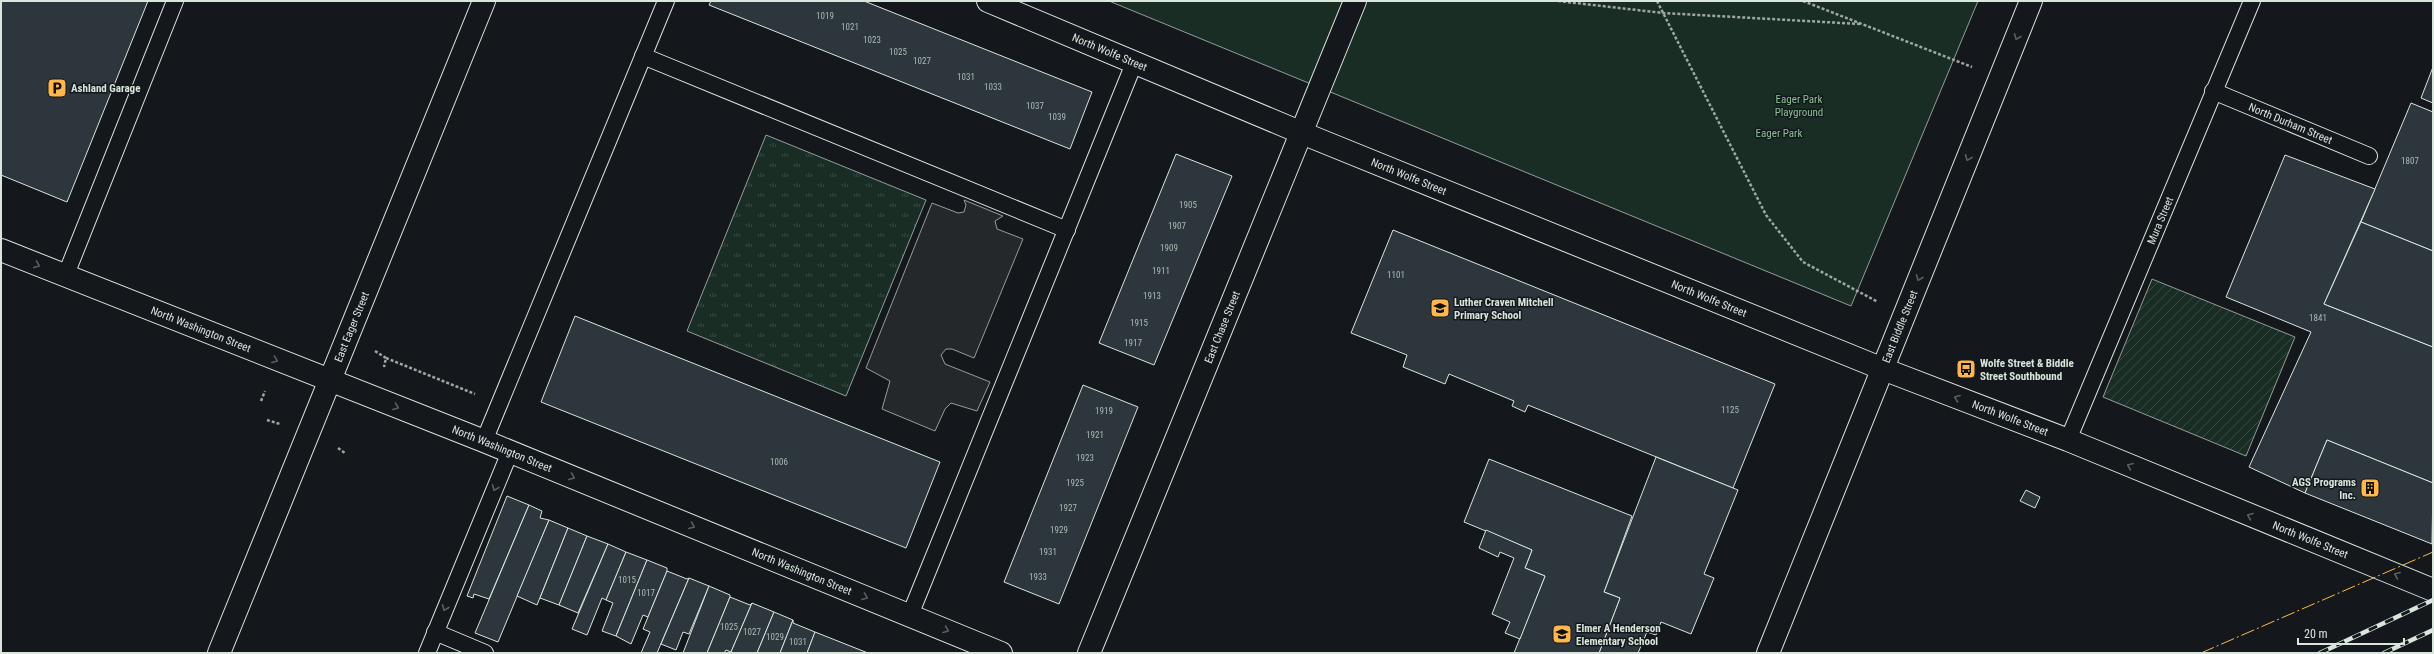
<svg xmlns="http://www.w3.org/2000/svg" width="2434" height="654" font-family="'Roboto Condensed',sans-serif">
<defs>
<pattern id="grass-tufts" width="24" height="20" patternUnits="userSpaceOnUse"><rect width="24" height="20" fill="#1a2d24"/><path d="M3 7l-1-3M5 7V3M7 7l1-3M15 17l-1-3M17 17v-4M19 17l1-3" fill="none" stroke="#3b4b43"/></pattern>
<pattern id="garden-furrows" width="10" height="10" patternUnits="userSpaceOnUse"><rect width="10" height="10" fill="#1a2d24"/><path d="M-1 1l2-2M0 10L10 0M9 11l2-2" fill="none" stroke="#3b4b43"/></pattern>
</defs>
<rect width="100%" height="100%" fill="#14181c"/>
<!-- grass -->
<polygon fill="url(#grass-tufts)" stroke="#939e99" points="766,135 926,200 846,396 687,331"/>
<!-- park -->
<polygon fill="#1a2d24" stroke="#939e99" points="1109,1 1978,1 1851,306"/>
<!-- garden -->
<polygon fill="url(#garden-furrows)" stroke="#939e99" points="2152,279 2295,337 2246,456 2103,397"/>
<!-- parking -->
<polygon fill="#24282b" stroke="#939e99" points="964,200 1003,216 995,221 997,229 1023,239 974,358 952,349 946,349 941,355 945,364 990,382 977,411 951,403 945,409 935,431 882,409 890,381 866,368 932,203 958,213 964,212 966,205"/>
<!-- building -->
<g fill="#2c363c" stroke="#d8e6dc">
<polygon points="1,1 148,1 67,202 1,175"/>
<polygon points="711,1 864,1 1092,92 1070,149 709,5"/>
<polygon points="2433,67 2433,103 2421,98"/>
<polygon points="2411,103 2433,112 2433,251 2361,222"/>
<polygon points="1176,154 1232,176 1154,365 1099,343"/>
<polygon points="2285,155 2375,189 2324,304 2433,347 2433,483 2327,440 2305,493 2249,467 2311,332 2226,297"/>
<polygon points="2361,222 2433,251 2433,347 2324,304"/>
<polygon points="1393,230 1775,384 1733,488 1528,405 1525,412 1512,406 1514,401 1449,374 1445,384 1403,367 1407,355 1351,333"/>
<polygon points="575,316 940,462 906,548 541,402"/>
<polygon points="1083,385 1138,407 1059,604 1004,582"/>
<polygon points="2327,440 2433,483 2432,544 2305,493"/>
<polygon points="1656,457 1738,490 1704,574 1714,578 1691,634 1661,622 1656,635 1647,632 1638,653 1599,653 1620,598 1604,592"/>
<polygon points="1489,459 1632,516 1604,592 1620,598 1599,653 1514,653 1545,576 1525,568 1532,550 1464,522"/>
<polygon points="2026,490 2040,497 2035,508 2020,501"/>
<polygon points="507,496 529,505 489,599 474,594 473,598 467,596"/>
<polygon points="529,505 542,511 540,518 549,520 498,642 475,633"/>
<polygon points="549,520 568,528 537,605 517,596"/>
<polygon points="568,528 587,536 559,605 540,598"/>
<polygon points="1486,530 1532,550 1525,568 1545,576 1520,639 1505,633 1510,622 1492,614 1514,558 1500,552 1498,557 1479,548"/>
<polygon points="587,536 608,544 578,613 559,605"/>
<polygon points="608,544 626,552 606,600 602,598 587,635 572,629"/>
<polygon points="626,552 647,560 616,636 602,631 613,603 606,600"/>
<polygon points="647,560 667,568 667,571 648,617 643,615 631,644 616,636"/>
<polygon points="667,571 687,579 689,578 657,653 641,653 650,632 643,629"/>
<polygon points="689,578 709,586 689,634 683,632 676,650 661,644"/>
<polygon points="709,586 730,595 730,597 707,653 683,653"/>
<polygon points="730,597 750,605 752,603 731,652 726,650 724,653 707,653"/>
<polygon points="752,603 774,612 757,653 735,653 731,652"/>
<polygon points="774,612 793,620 780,653 757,653"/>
<polygon points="793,620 793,623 815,632 807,653 780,653"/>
<polygon points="815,632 868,653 807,653"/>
</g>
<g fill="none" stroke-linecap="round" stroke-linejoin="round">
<!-- lane casing -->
<g stroke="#d8e6dc" stroke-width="18">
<g id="lane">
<polyline points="643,56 1067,230"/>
<path id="s1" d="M2213,91L2369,156"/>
<polyline points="65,277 175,1"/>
<path id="s2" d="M2068,440L2252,1"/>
<polyline points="484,441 666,1"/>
<polyline points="910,615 1135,61"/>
<polyline points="435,632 485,653"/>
<polyline points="427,653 510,452"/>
</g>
</g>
<!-- street casing -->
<g stroke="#d8e6dc" stroke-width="24">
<g id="street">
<path id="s3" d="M219,653L484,1"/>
<path id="s4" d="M1089,653L1355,1"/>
</g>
</g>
<!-- secondary casing -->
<g stroke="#d8e6dc" stroke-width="24">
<g id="secondary">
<path id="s5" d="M1768,653L2031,1"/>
</g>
</g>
<!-- primary casing -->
<g stroke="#d8e6dc" stroke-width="24">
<g id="primary">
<path id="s6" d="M988,1L1302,133L1883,369L2068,440L2433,590"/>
<path id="s7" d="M1,250L484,441L1001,653"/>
</g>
</g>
<!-- path -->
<g stroke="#9da8a2" stroke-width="2.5" stroke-dasharray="3 2" stroke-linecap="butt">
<polyline points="1558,1 1663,13 1860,24"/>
<polyline points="1657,1 1766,215 1803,262 1878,302"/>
<polyline points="1803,1 1972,67"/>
<polyline points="375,351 386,358 384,367"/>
<polyline points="386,358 475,394"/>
<polyline points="261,401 265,391"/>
<polyline points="267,420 280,424"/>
<polyline points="338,448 345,453"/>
</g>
<!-- lane -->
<use href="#lane" stroke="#14181c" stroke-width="16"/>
<!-- street -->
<use href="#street" stroke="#14181c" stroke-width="22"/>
<!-- secondary -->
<use href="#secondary" stroke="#14181c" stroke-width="22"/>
<!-- primary -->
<use href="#primary" stroke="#14181c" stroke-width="22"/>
<!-- rail casing -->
<g stroke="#d8e6dc" stroke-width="4.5">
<g id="rail">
<polyline points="2320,653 2433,600"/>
<polyline points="2384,653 2433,630"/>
</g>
</g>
<!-- rail -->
<use href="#rail" stroke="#14181c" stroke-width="3" stroke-dasharray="9" stroke-linecap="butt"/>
<!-- power -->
<polyline stroke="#ffb74d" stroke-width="1" stroke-dasharray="14 3 2 3" stroke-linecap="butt" points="2201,653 2433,552"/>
</g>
<!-- one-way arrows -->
<defs><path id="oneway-chevron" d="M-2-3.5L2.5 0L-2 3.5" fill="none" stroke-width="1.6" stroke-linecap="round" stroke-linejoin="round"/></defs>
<g stroke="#59605f">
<use href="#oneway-chevron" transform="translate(2017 37) rotate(112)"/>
<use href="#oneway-chevron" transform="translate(1968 158) rotate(112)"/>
<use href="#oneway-chevron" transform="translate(37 265) rotate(23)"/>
<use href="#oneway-chevron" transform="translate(1919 278) rotate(112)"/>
<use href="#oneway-chevron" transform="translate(275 360) rotate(21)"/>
<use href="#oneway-chevron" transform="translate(1957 398) rotate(-159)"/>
<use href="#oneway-chevron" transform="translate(396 407) rotate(22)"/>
<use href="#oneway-chevron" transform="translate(2130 466) rotate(-157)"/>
<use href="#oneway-chevron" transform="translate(572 477) rotate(22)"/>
<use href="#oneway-chevron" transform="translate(495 488) rotate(112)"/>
<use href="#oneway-chevron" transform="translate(2250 516) rotate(-158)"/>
<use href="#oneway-chevron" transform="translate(692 526) rotate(22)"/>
<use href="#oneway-chevron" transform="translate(2397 575) rotate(-158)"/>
<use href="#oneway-chevron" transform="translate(865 597) rotate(22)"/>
<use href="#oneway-chevron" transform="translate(445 608) rotate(112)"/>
<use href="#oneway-chevron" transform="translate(946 630) rotate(22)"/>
</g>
<!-- icons -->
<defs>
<g id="parking-square" transform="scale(1)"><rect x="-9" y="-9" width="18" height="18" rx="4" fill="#ffb74d" stroke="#14181c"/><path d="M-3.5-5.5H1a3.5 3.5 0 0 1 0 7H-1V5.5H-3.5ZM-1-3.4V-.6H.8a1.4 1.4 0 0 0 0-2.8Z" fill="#111"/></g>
<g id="school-square" transform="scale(1)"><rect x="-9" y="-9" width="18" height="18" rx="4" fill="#ffb74d" stroke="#14181c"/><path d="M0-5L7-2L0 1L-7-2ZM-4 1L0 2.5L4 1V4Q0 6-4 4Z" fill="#111"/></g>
<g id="bus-square" transform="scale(1)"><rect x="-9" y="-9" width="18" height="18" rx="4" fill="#ffb74d" stroke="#14181c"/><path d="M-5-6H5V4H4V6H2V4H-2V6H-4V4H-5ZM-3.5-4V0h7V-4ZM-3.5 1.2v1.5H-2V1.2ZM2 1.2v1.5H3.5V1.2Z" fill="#111"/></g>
<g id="building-square" transform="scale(1)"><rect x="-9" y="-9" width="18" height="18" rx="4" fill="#ffb74d" stroke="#14181c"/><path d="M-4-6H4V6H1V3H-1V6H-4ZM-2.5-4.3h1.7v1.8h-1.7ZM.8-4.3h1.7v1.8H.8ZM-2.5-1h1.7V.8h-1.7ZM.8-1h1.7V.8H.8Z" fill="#111"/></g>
</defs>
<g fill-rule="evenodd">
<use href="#parking-square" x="57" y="88"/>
<use href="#school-square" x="1440" y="308"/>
<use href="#bus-square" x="1966" y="369"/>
<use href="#building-square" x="2370" y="488"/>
<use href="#school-square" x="1562" y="634"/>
</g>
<g text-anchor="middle" stroke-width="3" stroke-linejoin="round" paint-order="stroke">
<!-- number labels -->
<g font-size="9" fill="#adbab4">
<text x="825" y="19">1019</text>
<text x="850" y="30">1021</text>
<text x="872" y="43">1023</text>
<text x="898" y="55">1025</text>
<text x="922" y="64">1027</text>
<text x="966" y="80">1031</text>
<text x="993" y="90">1033</text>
<text x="1035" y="109">1037</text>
<text x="1057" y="120">1039</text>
<text x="2410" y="164">1807</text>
<text x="1188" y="208">1905</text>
<text x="1177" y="229">1907</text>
<text x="1169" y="251">1909</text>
<text x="1161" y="274">1911</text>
<text x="1396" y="278">1101</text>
<text x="1152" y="299">1913</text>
<text x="2318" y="321">1841</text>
<text x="1139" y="326">1915</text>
<text x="1133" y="346">1917</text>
<text x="1730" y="413">1125</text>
<text x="1104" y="414">1919</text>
<text x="1095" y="438">1921</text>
<text x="1085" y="461">1923</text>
<text x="779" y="465">1006</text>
<text x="1075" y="486">1925</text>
<text x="1068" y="511">1927</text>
<text x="1059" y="533">1929</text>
<text x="1048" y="555">1931</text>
<text x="1038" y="580">1933</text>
<text x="627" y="583">1015</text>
<text x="646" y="596">1017</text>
<text x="729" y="630">1025</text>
<text x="752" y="635">1027</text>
<text x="775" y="640">1029</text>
<text x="798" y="645">1031</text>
</g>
<!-- street labels -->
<g font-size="11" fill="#d8e6dc" stroke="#14181c">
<text dy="4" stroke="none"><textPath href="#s6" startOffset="132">North Wolfe Street</textPath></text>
<text dy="4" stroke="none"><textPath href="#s1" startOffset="84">North Durham Street</textPath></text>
<text dy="4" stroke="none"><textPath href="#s6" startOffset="456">North Wolfe Street</textPath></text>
<text dy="4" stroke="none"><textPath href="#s2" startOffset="238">Mura Street</textPath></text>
<text dy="4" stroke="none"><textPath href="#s6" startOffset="780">North Wolfe Street</textPath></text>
<text dy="4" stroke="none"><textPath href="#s3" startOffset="352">East Eager Street</textPath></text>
<text dy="4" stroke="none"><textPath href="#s4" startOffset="352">East Chase Street</textPath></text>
<text dy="4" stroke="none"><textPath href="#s5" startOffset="352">East Biddle Street</textPath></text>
<text dy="4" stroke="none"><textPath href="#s7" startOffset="215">North Washington Street</textPath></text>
<text dy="4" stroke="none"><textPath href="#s6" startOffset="1104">North Wolfe Street</textPath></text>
<text dy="4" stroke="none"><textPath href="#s7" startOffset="539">North Washington Street</textPath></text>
<text dy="4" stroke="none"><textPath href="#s6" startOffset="1428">North Wolfe Street</textPath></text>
<text dy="4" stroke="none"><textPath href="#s7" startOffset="863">North Washington Street</textPath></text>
</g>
<!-- poi labels -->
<g font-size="11" font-weight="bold" fill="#d8e6dc" stroke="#14181c" text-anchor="start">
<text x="71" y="92">Ashland Garage</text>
<text x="1454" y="306">Luther Craven Mitchell<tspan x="1454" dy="13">Primary School</tspan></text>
<text x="1980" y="367">Wolfe Street &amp; Biddle<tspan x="1980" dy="13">Street Southbound</tspan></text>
<text x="2356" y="486" text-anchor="end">AGS Programs<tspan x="2356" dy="13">Inc.</tspan></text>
<text x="1576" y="632">Elmer A Henderson<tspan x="1576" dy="13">Elementary School</tspan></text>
</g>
<!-- park labels -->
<g font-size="11" fill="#8ac095" stroke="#14181c">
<text x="1799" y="103">Eager Park<tspan x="1799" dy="13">Playground</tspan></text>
<text x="1779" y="137">Eager Park</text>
</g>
</g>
<!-- border -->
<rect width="2434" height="654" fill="none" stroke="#d8e6dc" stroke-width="4"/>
<!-- scale -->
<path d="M2298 638v6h106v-6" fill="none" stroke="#d8e6dc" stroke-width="2"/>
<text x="2304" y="638" font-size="12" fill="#d8e6dc" stroke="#14181c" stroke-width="3" paint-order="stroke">20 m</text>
</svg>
